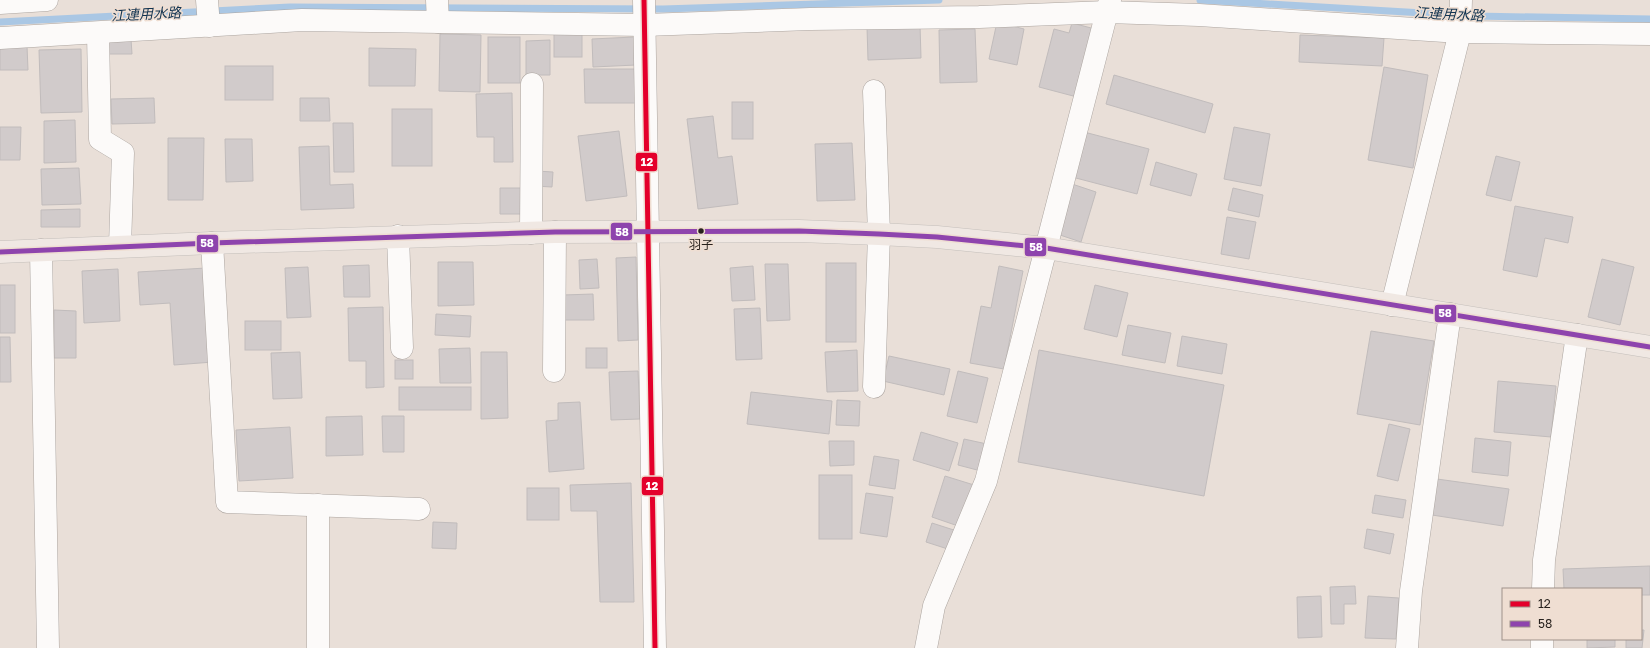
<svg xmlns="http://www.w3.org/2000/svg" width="1650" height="648" font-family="'Golos Text','Noto Sans JP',sans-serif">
<rect width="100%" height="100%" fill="#e9dfd8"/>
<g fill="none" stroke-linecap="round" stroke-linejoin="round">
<!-- stream -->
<g stroke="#aac7e4" stroke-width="7">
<polyline points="1200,0 1474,16 1650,19"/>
<polyline points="0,22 290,7 663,9 939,0"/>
</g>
</g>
<!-- building -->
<g fill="#d1cbcb" stroke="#c1bcbc">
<polygon points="997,22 1024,29 1017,65 989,59"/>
<polygon points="1072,23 1095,29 1077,97 1039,87 1054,29 1069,33"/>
<polygon points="920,25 921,58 868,60 867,27"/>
<polygon points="975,29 977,82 940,83 939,30"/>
<polygon points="440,34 481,35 480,92 439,91"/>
<rect x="554" y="34" width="28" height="23"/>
<polygon points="1300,35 1384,38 1382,66 1299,62"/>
<rect x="488" y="37" width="32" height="46"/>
<polygon points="634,37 636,65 593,67 592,39"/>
<polygon points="131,39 132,54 108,54 108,40"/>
<polygon points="550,40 550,75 526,75 526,41"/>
<polygon points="27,46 28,70 0,70 0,47"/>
<polygon points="369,48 416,49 415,86 369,86"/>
<polygon points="81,49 82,112 41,113 39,50"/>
<rect x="225" y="66" width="48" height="34"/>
<polygon points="1384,67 1428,75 1413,168 1368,160"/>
<polygon points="584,69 636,69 636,103 585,103"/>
<polygon points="1114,75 1213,104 1205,133 1106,104"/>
<polygon points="512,93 513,162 494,162 494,137 477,137 476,94"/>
<polygon points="154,98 155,123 112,124 111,99"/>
<polygon points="300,98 329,98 330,121 300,121"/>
<rect x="732" y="102" width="21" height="37"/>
<rect x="392" y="109" width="40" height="57"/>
<polygon points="713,116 718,158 732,156 738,204 698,209 687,119"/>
<polygon points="75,120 76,162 44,163 44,121"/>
<polygon points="333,123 353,123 354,172 334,172"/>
<polygon points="0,127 21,127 20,160 0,160"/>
<polygon points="1234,127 1270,134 1261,186 1224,179"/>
<polygon points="619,131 627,196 586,201 578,136"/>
<polygon points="1084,132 1149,149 1137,194 1072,177"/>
<polygon points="168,138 204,138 203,200 168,200"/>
<polygon points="225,139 252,139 253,181 226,182"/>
<polygon points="852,143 855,200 817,201 815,144"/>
<polygon points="329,146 330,185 353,184 354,208 301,210 299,147"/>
<polygon points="1496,156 1520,162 1511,201 1486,195"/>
<polygon points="1156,162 1197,174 1191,196 1150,185"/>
<polygon points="79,168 81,204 42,205 41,169"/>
<polygon points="536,171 553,172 552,187 535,186"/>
<polygon points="1066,182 1096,192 1081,242 1051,232"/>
<polygon points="500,188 521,188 522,214 500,214"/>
<polygon points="1233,188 1263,195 1259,217 1228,210"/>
<polygon points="1515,206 1573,217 1568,243 1545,238 1537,277 1503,270"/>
<polygon points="80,209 80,227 41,227 41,210"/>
<polygon points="1227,217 1256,222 1249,259 1221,254"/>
<polygon points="636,257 638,340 618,341 616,258"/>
<polygon points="597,259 599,288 580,289 579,260"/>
<polygon points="1602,259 1634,267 1620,325 1588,317"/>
<polygon points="438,262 473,262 474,305 438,306"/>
<rect x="826" y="263" width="30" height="79"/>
<polygon points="765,264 788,264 790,320 767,321"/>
<polygon points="369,265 370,297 344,297 343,266"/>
<polygon points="753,266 755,300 732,301 730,268"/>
<polygon points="999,266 1023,271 1004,369 970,363 981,306 991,308"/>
<polygon points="308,267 311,317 287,318 285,268"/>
<polygon points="206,268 213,362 174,365 170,303 140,305 138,272"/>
<polygon points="118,269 120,321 84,323 82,271"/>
<rect x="0" y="285" width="15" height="48"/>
<polygon points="1095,285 1128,293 1117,337 1084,329"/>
<polygon points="593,294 594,320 563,320 563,295"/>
<polygon points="383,307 384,387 366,388 366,361 349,361 348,308"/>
<polygon points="760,308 762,359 736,360 734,309"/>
<polygon points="54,310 76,311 76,358 54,358"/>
<polygon points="436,314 471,316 470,337 435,335"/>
<rect x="245" y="321" width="36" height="29"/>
<polygon points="1128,325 1171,333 1165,363 1122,355"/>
<polygon points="1371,331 1434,341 1420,425 1357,414"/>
<polygon points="1182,336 1227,344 1222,374 1177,366"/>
<polygon points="0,337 10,337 11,382 0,382"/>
<polygon points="470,348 471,383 440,383 439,349"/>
<rect x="586" y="348" width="21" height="20"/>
<polygon points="857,350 858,391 827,392 825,352"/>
<polygon points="1039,350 1224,385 1204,496 1018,462"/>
<polygon points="300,352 302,398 273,399 271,353"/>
<polygon points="481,352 507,352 508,418 481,419"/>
<polygon points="889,356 950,369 944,395 883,381"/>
<rect x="395" y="360" width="18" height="19"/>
<polygon points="638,371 640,419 611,420 609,372"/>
<polygon points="958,371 988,378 977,423 947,416"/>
<polygon points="1498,381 1556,386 1551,437 1494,432"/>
<rect x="399" y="387" width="72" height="23"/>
<polygon points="751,392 832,401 829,434 747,424"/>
<polygon points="837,400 860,401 859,426 836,425"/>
<polygon points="580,402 584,469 549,472 546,421 558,420 558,403"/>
<polygon points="362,416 363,455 326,456 326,417"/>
<polygon points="382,416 404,416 404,452 383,452"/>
<polygon points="1389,424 1410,429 1398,481 1377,476"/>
<polygon points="290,427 293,478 239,481 236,430"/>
<polygon points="921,432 958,443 949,471 913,460"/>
<polygon points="1475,438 1511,442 1508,476 1472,472"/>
<polygon points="964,439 987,444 981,471 958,465"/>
<polygon points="829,441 854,441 854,465 830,466"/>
<polygon points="874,456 899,460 895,489 869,485"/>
<rect x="819" y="475" width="33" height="64"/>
<polygon points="945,476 974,485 961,527 932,517"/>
<polygon points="1437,479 1509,489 1503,526 1432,515"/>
<polygon points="631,483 634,602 600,602 597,511 571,511 570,485"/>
<rect x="527" y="488" width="32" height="32"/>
<polygon points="866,493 893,497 887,537 860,533"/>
<polygon points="1375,495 1406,500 1403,518 1372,513"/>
<polygon points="433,522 457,523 456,549 432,548"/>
<polygon points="932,523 960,532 954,551 926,542"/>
<polygon points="1367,529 1394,534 1390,554 1364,548"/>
<polygon points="1650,566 1650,595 1641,595 1641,589 1564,589 1563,569"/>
<polygon points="1355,586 1356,604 1344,604 1344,624 1331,624 1330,587"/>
<polygon points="1321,596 1322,637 1298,638 1297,597"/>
<polygon points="1368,596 1399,598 1396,639 1365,638"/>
<polygon points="1641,630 1644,630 1642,648 1626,648 1626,639 1641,639"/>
<polygon points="1587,639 1615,639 1615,647 1587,648"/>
</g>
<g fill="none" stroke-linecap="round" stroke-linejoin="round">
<!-- minor casing -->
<g stroke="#aca5a0" stroke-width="23">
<g id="minor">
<polyline points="207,0 209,26"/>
<polyline points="437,0 438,22"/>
<polyline points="644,0 655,648"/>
<polyline points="0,3 47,0"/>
<polyline points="98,33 100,139 123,153 120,246"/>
<polyline points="0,38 302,20 645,25 810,19 979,17 1107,12 1199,15 1460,32 1650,34"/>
<polyline points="874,91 879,234 874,387"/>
<polyline points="531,233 532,84"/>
<polyline points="398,236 402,348"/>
<polyline points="212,243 227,502 419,509"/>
<polyline points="41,250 48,648"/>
<polyline points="1392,305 1460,32 1461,0"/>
<polyline points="554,371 555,232"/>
<polyline points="1543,589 1544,560 1577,335"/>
<polyline points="318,648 318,505"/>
<polyline points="926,648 934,606 986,481 1110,0"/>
<polyline points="1407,648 1411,591 1450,314"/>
<polyline points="1542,648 1542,639"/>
</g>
</g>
<!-- major casing -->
<g stroke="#c4bfbb" stroke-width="23">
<polyline id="major" points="0,252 212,243 555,232 799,231 879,234 937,237 1046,248 1650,347"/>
</g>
<!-- minor -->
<use href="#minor" stroke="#fcfaf9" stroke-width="22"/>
<!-- major -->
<use href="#major" stroke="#f0e8e3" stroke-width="22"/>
<!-- bus-1 casing -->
<g stroke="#efded2" stroke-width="8">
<polyline id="bus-1" points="644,0 655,648"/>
</g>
<!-- bus-2 casing -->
<g stroke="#efded2" stroke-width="8">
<polyline id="bus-2" points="0,252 212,243 555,232 799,231 879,234 937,237 1046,248 1650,347"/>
</g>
<!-- bus-1 -->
<use href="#bus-1" stroke="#e4002b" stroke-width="5"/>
<!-- bus-2 -->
<use href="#bus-2" stroke="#8e44ad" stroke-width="5"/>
</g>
<!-- markers -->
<circle fill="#27211d" stroke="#efded2" stroke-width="1.5" cx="701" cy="231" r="3.5"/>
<g text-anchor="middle" stroke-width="3" stroke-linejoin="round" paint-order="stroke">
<!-- bus labels -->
<g font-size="12" fill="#27211d" stroke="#efded2">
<text x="701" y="249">羽子</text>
</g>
<!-- water labels -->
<g font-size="14" font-style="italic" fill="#113350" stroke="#efded2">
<text transform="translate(146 14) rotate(-3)" y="5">江連用水路</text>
<text transform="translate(1449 14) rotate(3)" y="5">江連用水路</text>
</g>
</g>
<g stroke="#efded2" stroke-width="1.5">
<rect x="635" y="152" width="23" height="20" rx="4" fill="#e4002b"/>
<rect x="610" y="222" width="23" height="19" rx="4" fill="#8e44ad"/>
<rect x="196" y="234" width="23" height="19" rx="4" fill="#8e44ad"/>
<rect x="1024" y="237" width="23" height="20" rx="4" fill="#8e44ad"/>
<rect x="1434" y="304" width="23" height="19" rx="4" fill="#8e44ad"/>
<rect x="641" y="476" width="23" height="20" rx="4" fill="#e4002b"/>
</g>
<g font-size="11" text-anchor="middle" font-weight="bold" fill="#fff">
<text x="647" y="166">12</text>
<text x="622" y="236">58</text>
<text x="207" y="247">58</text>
<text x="1036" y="251">58</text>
<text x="1445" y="317">58</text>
<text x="652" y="490">12</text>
</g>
<!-- legend -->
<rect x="1502" y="588" width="140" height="52" fill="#efded2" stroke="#9f928a"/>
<rect x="1510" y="601" width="20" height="6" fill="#e4002b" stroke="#9f928a"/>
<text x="1538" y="608" font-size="12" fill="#27211d">12</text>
<rect x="1510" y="621" width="20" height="6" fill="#8e44ad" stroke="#9f928a"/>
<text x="1538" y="628" font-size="12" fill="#27211d">58</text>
</svg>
